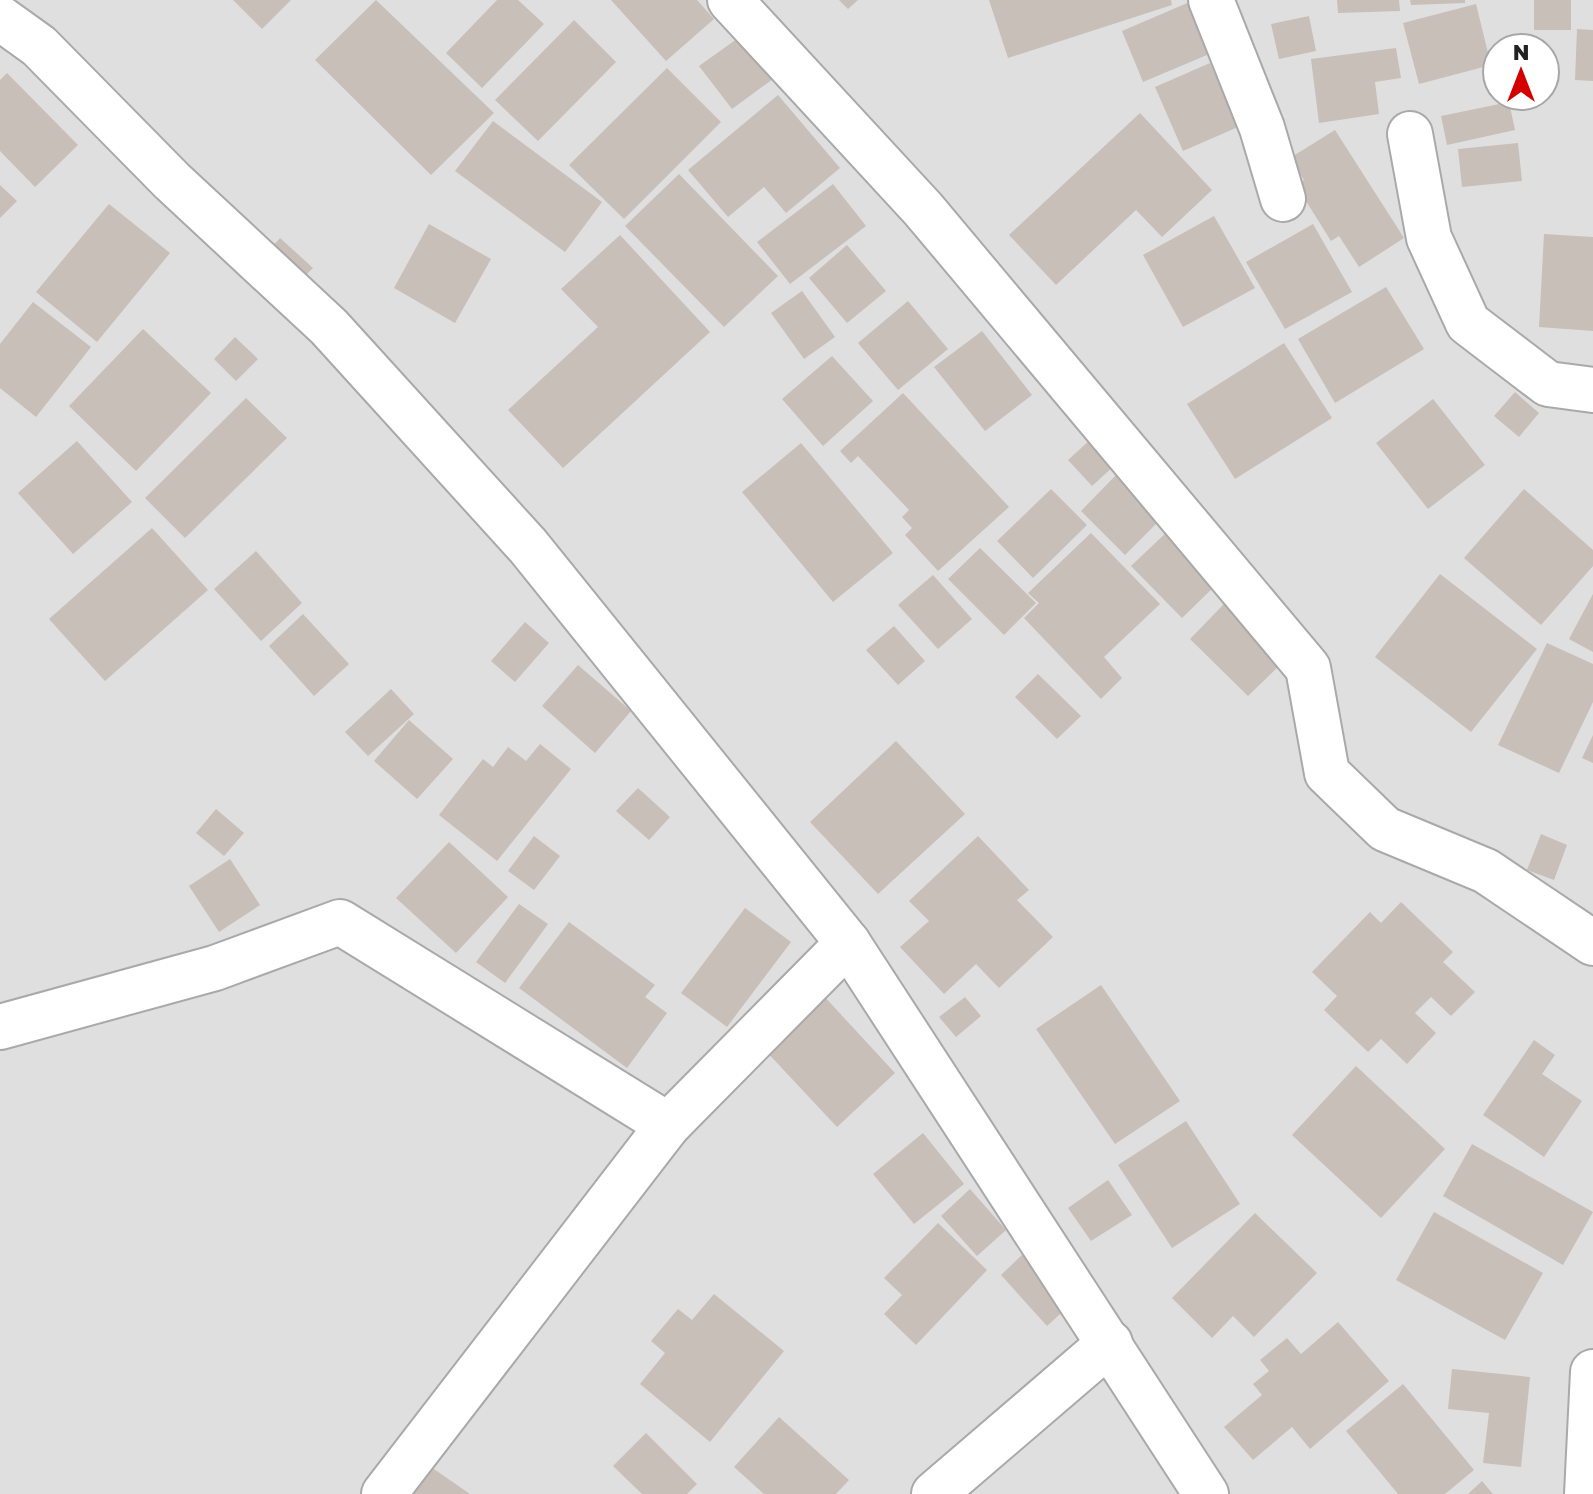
<svg xmlns="http://www.w3.org/2000/svg" width="1593" height="1494" font-family="'Golos Text',sans-serif">
<rect width="100%" height="100%" fill="#f2efe9"/>
<!-- residential -->
<path fill="#e0dfdf" fill-rule="evenodd" d="M0,0H1593V1494H0ZM1497,48H1545V96H1497Z"/>
<!-- building -->
<g fill="#c7bfb8">
<polygon points="233,0 291,0 262,29"/>
<polygon points="376,0 494,113 431,175 315,60"/>
<polygon points="497,0 518,0 544,24 482,88 446,53"/>
<polygon points="611,0 697,0 714,19 666,61"/>
<polygon points="839,0 858,0 848,9"/>
<polygon points="989,0 1171,0 1172,5 1008,58"/>
<polygon points="1337,0 1399,0 1400,11 1338,13"/>
<polygon points="1410,0 1465,0 1465,3 1411,5"/>
<rect x="1534" y="0" width="37" height="30"/>
<polygon points="1192,1 1214,52 1143,82 1122,31"/>
<polygon points="1476,4 1491,65 1419,84 1403,23"/>
<polygon points="1309,16 1316,51 1279,59 1271,24"/>
<polygon points="574,20 616,62 538,141 495,100"/>
<polygon points="1577,29 1593,30 1593,81 1575,80"/>
<polygon points="741,36 773,79 732,109 699,66"/>
<polygon points="1396,48 1401,78 1375,82 1379,114 1319,123 1311,59"/>
<polygon points="1210,63 1238,127 1183,151 1155,87"/>
<polygon points="667,68 721,122 624,219 569,165"/>
<polygon points="7,73 78,145 35,187 0,151 0,80"/>
<polygon points="778,95 840,168 786,213 764,187 728,217 688,170"/>
<polygon points="1509,102 1515,130 1447,145 1441,116"/>
<polygon points="1140,113 1212,190 1162,237 1136,210 1056,285 1009,235"/>
<polygon points="493,121 602,202 565,252 455,171"/>
<polygon points="1335,130 1404,238 1359,267 1339,236 1331,241 1296,185 1304,180 1290,158"/>
<polygon points="1518,143 1522,181 1462,187 1458,149"/>
<polygon points="679,174 778,276 724,327 625,226"/>
<polygon points="833,184 866,226 790,284 757,242"/>
<polygon points="0,185 17,201 0,218"/>
<polygon points="109,204 170,253 97,342 36,292"/>
<polygon points="1214,216 1255,288 1183,327 1143,255"/>
<polygon points="429,224 491,259 455,323 394,288"/>
<polygon points="1313,224 1352,292 1285,329 1246,262"/>
<polygon points="1544,234 1593,237 1593,331 1539,327"/>
<polygon points="620,235 710,332 563,468 508,410 598,327 561,289"/>
<polygon points="280,238 313,268 297,284 265,255"/>
<polygon points="847,245 886,291 847,323 809,278"/>
<polygon points="1386,287 1424,349 1335,403 1298,339"/>
<polygon points="802,291 835,337 804,359 771,313"/>
<polygon points="908,301 948,349 898,390 858,343"/>
<polygon points="33,302 91,347 36,417 0,388 0,344"/>
<polygon points="143,329 211,393 136,471 69,406"/>
<polygon points="982,331 1032,395 985,431 934,367"/>
<polygon points="235,337 258,359 236,381 214,359"/>
<polygon points="1284,343 1332,418 1235,479 1187,404"/>
<polygon points="832,356 873,401 823,446 782,399"/>
<polygon points="1515,392 1539,413 1519,437 1494,416"/>
<polygon points="903,393 1009,507 938,571 905,535 912,528 902,517 909,510 858,456 851,463 840,451"/>
<polygon points="246,398 287,438 185,538 145,498"/>
<polygon points="1433,399 1485,465 1428,509 1376,443"/>
<polygon points="1091,439 1115,465 1092,486 1068,460"/>
<polygon points="77,441 132,502 73,554 18,493"/>
<polygon points="801,443 893,553 833,602 742,492"/>
<polygon points="1120,471 1165,515 1125,555 1081,511"/>
<polygon points="1051,489 1087,525 1033,578 997,541"/>
<polygon points="1524,489 1593,550 1593,566 1541,625 1464,558"/>
<polygon points="152,528 208,590 105,681 49,619"/>
<polygon points="1169,530 1219,582 1182,618 1131,566"/>
<polygon points="1091,533 1160,604 1104,657 1122,678 1101,699 1024,618 1039,603 1028,593"/>
<polygon points="980,548 1036,603 1004,635 948,579"/>
<polygon points="256,551 302,603 261,641 214,589"/>
<polygon points="1440,574 1537,649 1471,732 1375,657"/>
<polygon points="933,575 972,619 938,649 898,605"/>
<polygon points="1593,594 1593,652 1569,639"/>
<polygon points="1224,604 1283,662 1248,696 1190,639"/>
<polygon points="303,614 349,664 314,696 269,646"/>
<polygon points="525,622 549,643 515,682 491,661"/>
<polygon points="894,626 925,661 898,685 866,650"/>
<polygon points="1547,643 1593,664 1593,702 1559,773 1498,745"/>
<polygon points="578,665 631,711 595,753 542,706"/>
<polygon points="1038,674 1081,716 1057,739 1015,697"/>
<polygon points="391,689 414,714 368,756 345,732"/>
<polygon points="409,720 453,759 417,799 374,761"/>
<polygon points="1593,735 1593,763 1582,758"/>
<polygon points="896,741 965,814 878,894 810,822"/>
<polygon points="540,744 571,769 497,861 439,815 483,759 493,767 508,747 526,761"/>
<polygon points="638,788 670,817 649,840 616,811"/>
<polygon points="216,809 244,833 224,856 196,833"/>
<polygon points="1541,834 1567,845 1554,880 1527,870"/>
<polygon points="534,836 560,856 534,890 508,871"/>
<polygon points="978,836 1029,890 1017,900 1053,937 999,988 976,964 944,994 900,947 929,921 909,901"/>
<polygon points="449,842 508,897 456,953 396,898"/>
<polygon points="230,859 260,905 219,932 189,886"/>
<polygon points="1401,902 1453,952 1443,962 1475,992 1451,1016 1431,997 1415,1013 1436,1033 1407,1064 1381,1039 1368,1052 1324,1010 1337,996 1312,972 1370,912 1381,923"/>
<polygon points="519,904 548,924 505,983 476,962"/>
<polygon points="745,908 791,942 727,1027 681,993"/>
<polygon points="569,922 655,985 645,997 667,1013 627,1068 519,988"/>
<polygon points="1101,985 1180,1101 1115,1144 1036,1029"/>
<polygon points="822,994 895,1073 837,1127 764,1049"/>
<polygon points="965,997 981,1016 956,1037 939,1017"/>
<polygon points="1534,1040 1555,1055 1542,1074 1582,1101 1544,1157 1483,1115"/>
<polygon points="1356,1066 1445,1149 1381,1218 1292,1135"/>
<polygon points="1186,1121 1240,1204 1172,1248 1118,1165"/>
<polygon points="923,1133 964,1184 914,1224 873,1174"/>
<polygon points="1472,1144 1593,1212 1563,1265 1443,1196"/>
<polygon points="1108,1180 1132,1215 1091,1241 1068,1208"/>
<polygon points="970,1189 1006,1230 977,1256 941,1216"/>
<polygon points="1434,1212 1543,1273 1505,1340 1396,1280"/>
<polygon points="1255,1213 1317,1273 1254,1337 1233,1316 1212,1338 1172,1298"/>
<polygon points="938,1223 987,1270 916,1345 884,1314 902,1295 884,1278"/>
<polygon points="1024,1253 1071,1304 1047,1326 1001,1275"/>
<polygon points="714,1294 784,1351 710,1442 640,1384 665,1353 651,1341 678,1309 692,1320"/>
<polygon points="1338,1322 1389,1381 1310,1449 1292,1427 1253,1460 1224,1427 1262,1395 1253,1384 1269,1371 1260,1360 1287,1338 1301,1354"/>
<polygon points="1452,1369 1530,1377 1521,1467 1483,1463 1489,1413 1448,1409"/>
<polygon points="1403,1384 1474,1470 1445,1494 1398,1494 1346,1431"/>
<polygon points="779,1417 849,1480 836,1494 764,1494 734,1467"/>
<polygon points="646,1433 697,1484 687,1494 642,1494 613,1466"/>
<polygon points="431,1467 470,1494 412,1494"/>
<polygon points="1482,1481 1493,1494 1468,1494"/>
</g>
<g fill="none" stroke-linecap="round" stroke-linejoin="round">
<!-- street casing -->
<g stroke="#a9a9a9" stroke-width="48">
<g id="street">
<polyline points="730,0 923,209 1308,668 1327,773 1385,829 1486,871 1593,943"/>
<polyline points="1211,0 1262,128 1283,199"/>
<polyline points="0,18 39,46 172,181 329,327 528,546 848,943 1206,1494"/>
<polyline points="1410,134 1429,238 1468,323 1548,384 1593,390"/>
<polyline points="0,1027 215,968 340,922 668,1125"/>
<polyline points="384,1494 668,1125 848,943"/>
<polyline points="934,1494 1110,1343"/>
<polyline points="1587,1494 1593,1372"/>
</g>
</g>
<!-- street -->
<use href="#street" stroke="#fff" stroke-width="44"/>
</g>
<!-- north arrow -->
<g transform="translate(1521 72)"><circle r="38" fill="#ffffff" stroke="#a7a7a7" stroke-width="2"/>
<path d="M0-6L14 30L0 20L-14 30Z" fill="#d40000"/>
<text y="-12" font-size="22" font-weight="bold" text-anchor="middle" fill="#222222">N</text>
</g>
</svg>
